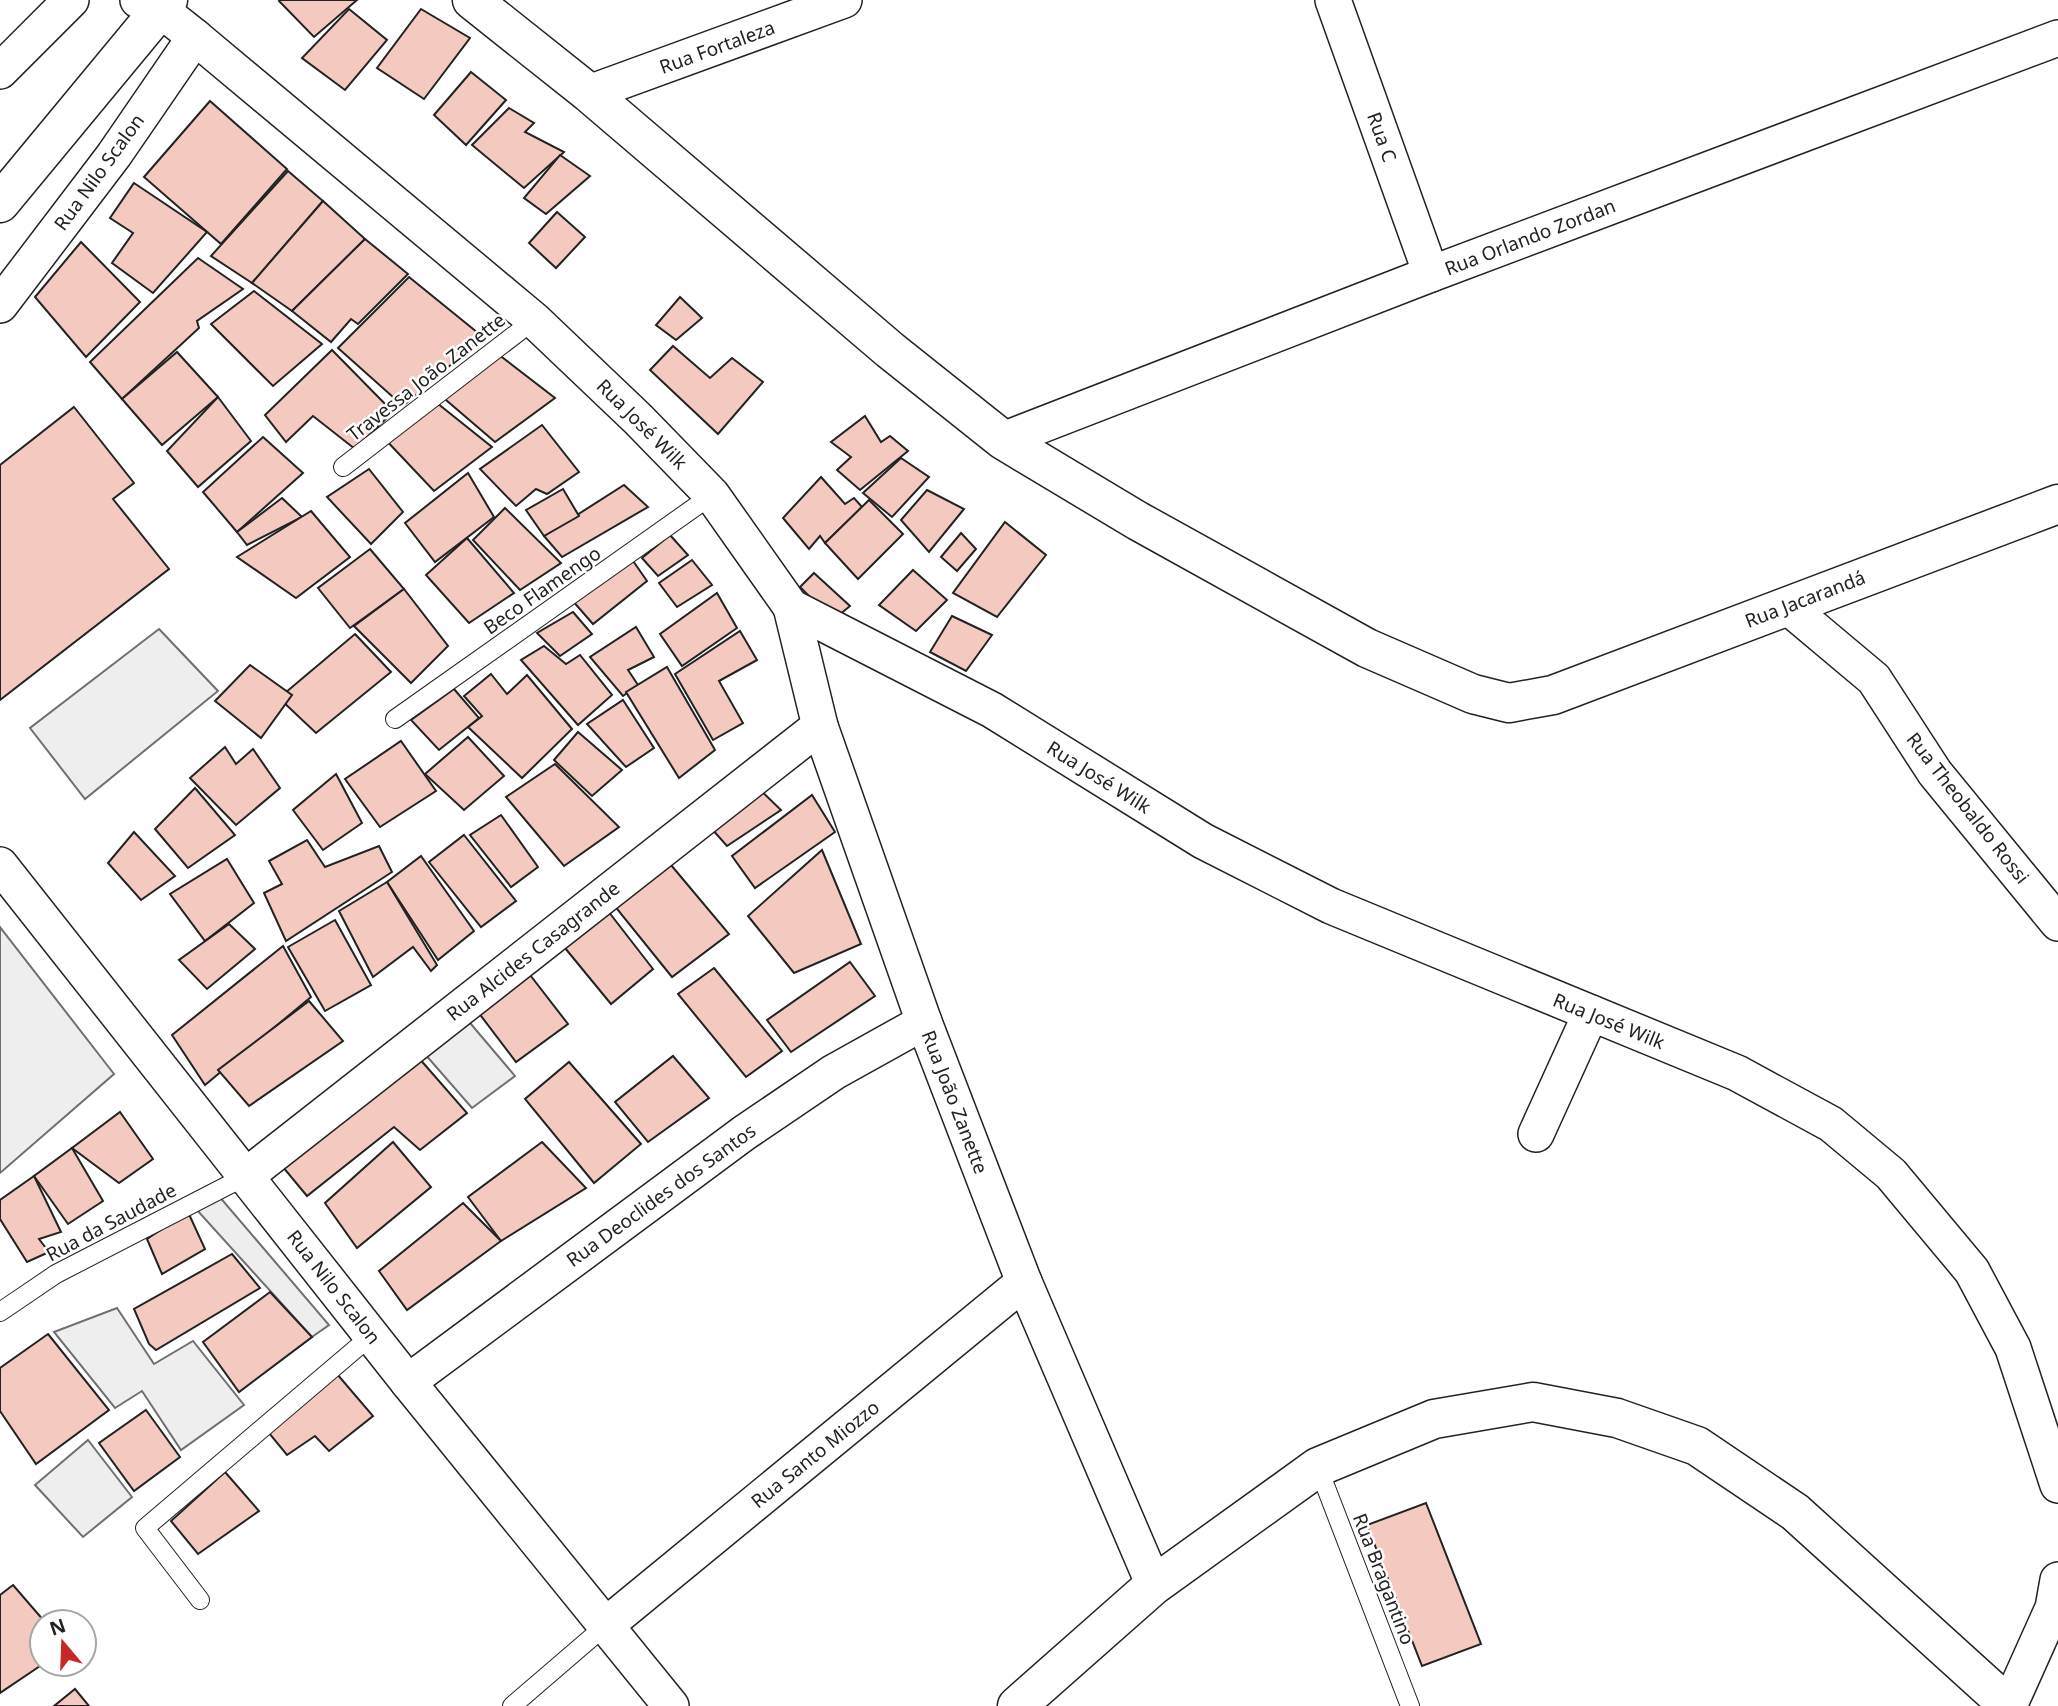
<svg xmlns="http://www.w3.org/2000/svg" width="2058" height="1706" font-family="'Noto Sans',sans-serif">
<rect width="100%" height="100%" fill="#fff"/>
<!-- green -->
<g fill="#eee" stroke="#6f6f6f" stroke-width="2">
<polygon points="159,629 218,691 85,799 30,728"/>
<polygon points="0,927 114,1074 0,1173"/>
<polygon points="465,1017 515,1076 472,1108 424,1053"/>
<polygon points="218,1195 329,1325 312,1337 196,1209"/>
<polygon points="117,1308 154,1364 193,1341 244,1405 181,1450 142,1391 115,1408 54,1332"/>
<polygon points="88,1440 132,1497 83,1537 35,1485"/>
</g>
<!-- building -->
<g fill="#f3c9c0" stroke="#222" stroke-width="2">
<polygon points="357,0 314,37 279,1 280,0"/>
<polygon points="349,9 387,40 345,90 302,58"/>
<polygon points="421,9 470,38 424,99 377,68"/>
<polygon points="471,72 506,100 466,145 434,115"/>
<polygon points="210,101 287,169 221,244 144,177"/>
<polygon points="509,108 534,123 525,132 564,152 524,188 472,145"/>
<polygon points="560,155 590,176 546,214 524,198"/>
<polygon points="288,171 323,201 252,283 211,256"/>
<polygon points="134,183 207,232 153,293 112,263 133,233 110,218"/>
<polygon points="323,201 365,239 292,311 252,283"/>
<polygon points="557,212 585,237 556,268 529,243"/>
<polygon points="365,239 408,274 358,324 351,319 331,342 292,311"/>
<polygon points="81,242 140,302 86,357 35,297"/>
<polygon points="198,258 243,289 197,321 199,328 122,399 90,362"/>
<polygon points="409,277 483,337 403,406 338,348"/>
<polygon points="254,291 322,344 273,386 211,324"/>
<polygon points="680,297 702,318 676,340 656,325"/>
<polygon points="673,346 710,378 732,358 763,382 718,434 650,370"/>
<polygon points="332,350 393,412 355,449 313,416 286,442 265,415"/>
<polygon points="494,351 555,398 495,442 439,394"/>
<polygon points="177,352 218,397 162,445 122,399"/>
<polygon points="218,397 251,441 198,487 167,451"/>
<polygon points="432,399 492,447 434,491 383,437"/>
<polygon points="74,407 134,483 113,499 169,569 0,700 0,465"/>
<polygon points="865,416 881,442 890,436 908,451 860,490 837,470 851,457 831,442"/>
<polygon points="542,425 579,472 547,494 536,489 516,506 480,469"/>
<polygon points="263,437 303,473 237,532 203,492"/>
<polygon points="901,458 929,477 892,517 863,493"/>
<polygon points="369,469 403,512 371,544 327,497"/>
<polygon points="468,473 494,517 435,562 405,523"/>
<polygon points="821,477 845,504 854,498 862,507 825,543 820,536 809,549 783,518"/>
<polygon points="624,485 648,507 562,557 544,536"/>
<polygon points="563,489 579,516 544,536 526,510"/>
<polygon points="927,490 964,509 929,552 901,520"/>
<polygon points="282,498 302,517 247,545 237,532"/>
<polygon points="869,500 903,534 858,579 825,543"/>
<polygon points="505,508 561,563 520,590 473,540"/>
<polygon points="311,511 350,557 296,598 237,557"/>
<polygon points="1005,522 1046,555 997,617 953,593"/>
<polygon points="961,533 976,549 957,571 941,557"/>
<polygon points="670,535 688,555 658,576 642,558"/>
<polygon points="467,538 514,593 469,623 426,575"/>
<polygon points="370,549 404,589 350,628 318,588"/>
<polygon points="631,558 647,581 593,624 571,599"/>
<polygon points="692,560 712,585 677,607 659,583"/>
<polygon points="913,570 947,600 916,631 879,605"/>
<polygon points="814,573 850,606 833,620 800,587"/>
<polygon points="404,589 448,646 411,683 354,626"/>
<polygon points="717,593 737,628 682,666 660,634"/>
<polygon points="573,612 592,634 560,656 537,633"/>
<polygon points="952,616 992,635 966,671 930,652"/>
<polygon points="636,627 654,657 628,670 638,685 623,696 590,657"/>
<polygon points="740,631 757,660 719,681 743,723 713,740 675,674"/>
<polygon points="355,634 391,672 316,733 279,698"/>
<polygon points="544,646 566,664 580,655 612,695 578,725 521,660"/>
<polygon points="250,665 292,695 261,738 215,701"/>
<polygon points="667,667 715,750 679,778 626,692"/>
<polygon points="491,674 507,694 527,675 572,729 522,778 468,727 482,716 464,696"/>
<polygon points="454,689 479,718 439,750 411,720"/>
<polygon points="623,700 654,748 626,767 587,724"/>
<polygon points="578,732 622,770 592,796 554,760"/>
<polygon points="468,737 504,776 464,810 425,774"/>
<polygon points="401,741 436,791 380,827 345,779"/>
<polygon points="225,747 236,764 253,749 280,788 236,825 190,778"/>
<polygon points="555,764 619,827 564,866 506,797"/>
<polygon points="336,774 362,823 323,850 293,810"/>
<polygon points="755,785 781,810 727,846 702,818"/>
<polygon points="195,788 235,835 188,868 155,829"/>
<polygon points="812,795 835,832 755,888 732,856"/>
<polygon points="501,815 538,867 511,887 470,835"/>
<polygon points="134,832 175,876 141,900 108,863"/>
<polygon points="464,835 516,901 481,927 429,862"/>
<polygon points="307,840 325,867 379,846 392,872 286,941 264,893 282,884 269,861"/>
<polygon points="822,850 861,944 794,973 748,916"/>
<polygon points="421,856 474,931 438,960 387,882"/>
<polygon points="227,859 254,903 205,941 170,894"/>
<polygon points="666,859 729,934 672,977 613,904"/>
<polygon points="387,882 437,965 431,971 413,947 373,977 339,911"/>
<polygon points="608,911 653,969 611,1004 565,948"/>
<polygon points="335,920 371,985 325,1011 288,947"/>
<polygon points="229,924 255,949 207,989 179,960"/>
<polygon points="283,946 311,997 205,1085 172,1035"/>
<polygon points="850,962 875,996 791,1052 767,1020"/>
<polygon points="714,968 782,1051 746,1077 678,994"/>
<polygon points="527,971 568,1024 516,1062 475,1008"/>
<polygon points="309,1001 343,1041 249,1106 218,1070"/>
<polygon points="673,1056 709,1098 648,1142 615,1102"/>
<polygon points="418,1057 467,1113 420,1150 394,1127 307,1196 282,1166"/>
<polygon points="569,1062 641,1144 594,1183 525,1099"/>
<polygon points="120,1112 153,1159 119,1183 72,1148"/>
<polygon points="393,1142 431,1187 357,1248 325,1203"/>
<polygon points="542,1142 586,1188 501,1241 468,1197"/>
<polygon points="72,1148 103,1201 68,1224 34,1176"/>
<polygon points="34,1176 61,1232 39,1239 49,1252 27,1262 0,1219 0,1200"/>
<polygon points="463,1203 501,1241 407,1310 379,1271"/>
<polygon points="188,1212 205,1249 162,1274 147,1239"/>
<polygon points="232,1254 260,1288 156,1350 149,1344 134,1309"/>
<polygon points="270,1292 312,1337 239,1392 203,1342"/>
<polygon points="48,1334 109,1410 36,1464 0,1411 0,1368"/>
<polygon points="337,1374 373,1416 329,1451 315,1436 287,1455 264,1427"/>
<polygon points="146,1410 180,1457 134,1491 99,1443"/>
<polygon points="225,1472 259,1511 198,1554 171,1521"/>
<polygon points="1426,1503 1481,1644 1422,1666 1367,1525"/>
<polygon points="13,1585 45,1622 42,1622 43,1664 0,1693 0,1595"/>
<polygon points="75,1689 89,1706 54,1706"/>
</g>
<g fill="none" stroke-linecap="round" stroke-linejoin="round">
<!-- lane casing -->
<g stroke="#222" stroke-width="20">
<g id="lane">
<polyline points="343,467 534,320"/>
<polyline points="395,719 712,495"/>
<polyline points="0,1312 56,1274 246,1176"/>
<polyline points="1318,1467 1410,1706"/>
<polyline points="200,1600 145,1528 372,1335"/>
<polyline points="512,1706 605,1626"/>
</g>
</g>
<!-- street casing -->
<g stroke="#222" stroke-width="38">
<g id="street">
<polyline points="138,0 161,10 195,37 534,320 638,419 712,495 791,607 992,710 1203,841 1331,906 1737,1073 1831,1124 1891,1174 1972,1271 2013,1348 2058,1485"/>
<polyline points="1333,0 1431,274"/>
<polyline points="0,71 71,0"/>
<polyline points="589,93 844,0"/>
<polyline points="0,305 114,155 195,37"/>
<polyline points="1003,440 1431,274 2058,38"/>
<polyline points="1787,606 1874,679 1935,773 2058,923"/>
<polyline points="791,607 820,726 924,1022 1024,1282 1154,1585"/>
<polyline points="0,865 408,1382 671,1706"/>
<polyline points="1536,1134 1591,1013"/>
<polyline points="246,1176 820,726"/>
<polyline points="408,1382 744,1133 834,1072 924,1022"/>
<polyline points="605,1626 1024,1282"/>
<polyline points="2009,1706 2053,1608 2058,1580"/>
</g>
</g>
<!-- secondary casing -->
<g stroke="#222" stroke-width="41">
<g id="secondary">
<polyline points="472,0 589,93 890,350 1003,440 1138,521 1367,648 1473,694 1509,703 1553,695 2058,504"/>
<polyline points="1017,1706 1154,1585 1318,1467 1434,1419 1533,1402 1617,1418 1697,1446 1795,1512 2009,1706"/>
</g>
</g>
<!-- primary casing -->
<g stroke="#222" stroke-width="41">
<polyline id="primary" points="0,203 168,0"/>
</g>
<!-- lane -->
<use href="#lane" stroke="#fff" stroke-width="18"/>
<!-- street -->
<use href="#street" stroke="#fff" stroke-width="35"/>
<!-- secondary -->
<use href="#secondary" stroke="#fff" stroke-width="38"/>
<!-- primary -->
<use href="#primary" stroke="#fff" stroke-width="38"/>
</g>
<g text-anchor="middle" stroke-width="5" stroke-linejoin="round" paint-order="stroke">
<!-- street labels -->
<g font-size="19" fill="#222" stroke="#fff">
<text transform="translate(717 47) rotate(-20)" y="7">Rua Fortaleza</text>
<text transform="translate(1382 137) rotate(70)" y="7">Rua C</text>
<text transform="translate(99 172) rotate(-54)" y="7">Rua Nilo Scalon</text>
<text transform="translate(1530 237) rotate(-21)" y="7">Rua Orlando Zordan</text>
<text transform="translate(426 377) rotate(-38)" y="7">Travessa João Zanette</text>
<text transform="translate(642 424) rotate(45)" y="7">Rua José Wilk</text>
<text transform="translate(542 590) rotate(-35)" y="7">Beco Flamengo</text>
<text transform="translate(1805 599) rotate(-21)" y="7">Rua Jacarandá</text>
<text transform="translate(1099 777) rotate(32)" y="7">Rua José Wilk</text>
<text transform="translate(1968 808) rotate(52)" y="7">Rua Theobaldo Rossi</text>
<text transform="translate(533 951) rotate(-38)" y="7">Rua Alcides Casagrande</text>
<text transform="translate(1609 1021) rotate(22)" y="7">Rua José Wilk</text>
<text transform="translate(955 1102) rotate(69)" y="7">Rua João Zanette</text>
<text transform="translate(661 1195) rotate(-36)" y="7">Rua Deoclides dos Santos</text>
<text transform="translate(111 1222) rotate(-28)" y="7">Rua da Saudade</text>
<text transform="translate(334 1287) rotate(52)" y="7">Rua Nilo Scalon</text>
<text transform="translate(815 1454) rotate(-39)" y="7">Rua Santo Miozzo</text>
<text transform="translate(1384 1579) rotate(69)" y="7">Rua Bragantino</text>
</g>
</g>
<!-- north arrow -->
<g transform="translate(63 1643) rotate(341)"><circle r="33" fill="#ffffff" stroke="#a7a7a7" stroke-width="2"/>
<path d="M0-5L12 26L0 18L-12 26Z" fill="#c62828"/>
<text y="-10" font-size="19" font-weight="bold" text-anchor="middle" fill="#222222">N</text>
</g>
</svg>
